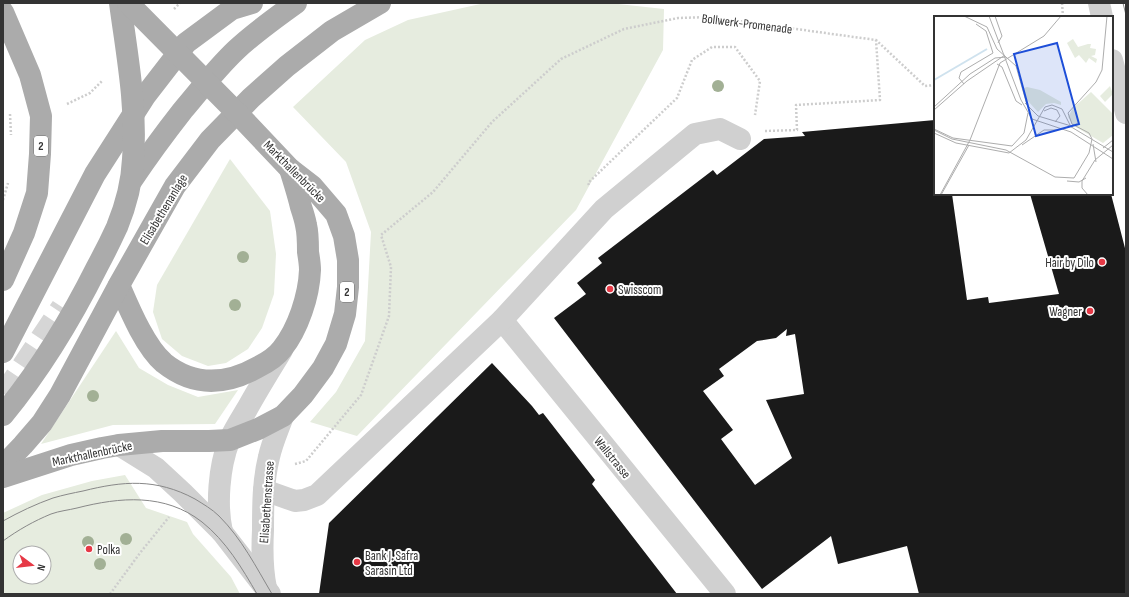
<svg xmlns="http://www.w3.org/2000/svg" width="1129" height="597" font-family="'Sofia Sans Condensed',sans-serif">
<rect width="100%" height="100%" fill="#fff"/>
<!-- green -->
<g fill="#e6ecdf" fill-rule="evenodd">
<polygon points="485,3 609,3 664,9 663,50 576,210 357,436 310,422 336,392 365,341 371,232 346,162 293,107 365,40 408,20"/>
<polygon points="230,159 270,211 276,254 274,294 262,328 248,349 226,363 208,366 182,356 162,339 153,312 157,285"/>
<polygon points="116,331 139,368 168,385 198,397 238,390 215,424 113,425 41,444"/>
<path d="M125,475L146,508L187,522L193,534L231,577L240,594H3V513L42,495L92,481ZM20,553H44V577H20Z"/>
</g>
<!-- building -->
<g fill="#1a1a1a" fill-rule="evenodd">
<path d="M935,120V194H952L967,300L988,297L989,303L1059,294L1030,194H1111L1126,252V594H919L907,546L838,564L831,536L762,589L554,318L586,294L577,283L602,263L598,258L713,170L717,175L764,139L805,136L802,132ZM787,329L786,336L795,334L804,394L766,400L792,458L755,485L721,439L733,430L703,391L724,376L719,369L757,341L776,338Z"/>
<polygon points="492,363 532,406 539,415 543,413 595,480 592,484 677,594 319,594 329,523"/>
</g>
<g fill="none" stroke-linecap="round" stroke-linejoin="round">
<!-- major-tunnel -->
<polyline stroke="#d6d6d6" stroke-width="22" stroke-dasharray="22 11" stroke-linecap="butt" points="3,393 10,385 62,307"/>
<!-- path -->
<g stroke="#cdcdcd" stroke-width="2.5" stroke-dasharray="2 2" stroke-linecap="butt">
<polyline points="1062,3 1063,17"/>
<polyline points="174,9 180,3"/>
<polyline points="67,104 90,93 102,81"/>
<polyline points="10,114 11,135"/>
<polyline points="765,131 797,130 796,105 880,100 876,40"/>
<polyline points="589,185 588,183 677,98 692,60 712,47 735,47 760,81 755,115"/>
<polyline points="3,200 8,183"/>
<polyline points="295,464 306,461 361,395 389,316 391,267 381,235 433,192 492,122 561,59 624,29 678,18 709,17 876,40 925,86 935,85"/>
<polyline points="110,594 140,553 169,517"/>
</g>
<!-- minor -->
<g stroke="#d0d0d0" stroke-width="22">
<polyline points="1099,3 1102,17"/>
<polyline points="1112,60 1126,113"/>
<polyline points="502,320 725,594"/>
<polyline points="119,445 156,468 183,493 222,532 270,594"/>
<polyline points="264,490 295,501 304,500 317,495 502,320 604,209 695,134 720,129 740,139"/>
<path d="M222,532C216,505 219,467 229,441C234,430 241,419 247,409C258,389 270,370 282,350"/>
<path d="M266,588C262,569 262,549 263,530C263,506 263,481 269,457C272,443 278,430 283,416"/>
</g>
<!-- major -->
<g stroke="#ababab" stroke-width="22">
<polyline points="3,12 30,75 41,116 40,154 37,193 24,233 3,280"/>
<path d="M132,180C148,156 165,133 183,110C200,90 216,69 236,50C254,33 275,18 296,3"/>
<path d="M119,285C129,308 145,347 164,363C194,387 226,385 258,367C266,363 276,357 282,349C298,329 309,296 310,270C310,264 309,258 308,252C308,243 308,233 306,225C305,219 303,213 301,207C298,194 294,182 290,169"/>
<polyline points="3,352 95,174 145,96 186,43 232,9 252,3"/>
<path d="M3,415C40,370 71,319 97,267C104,254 111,240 117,227C126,205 132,182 133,159C137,107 127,55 120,3"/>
<polyline points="3,466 23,445 42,423 60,395 119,285 175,186 210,140 251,98 287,66 332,31 380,3"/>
<polyline points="3,477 71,455 102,448 119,445 162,441 209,441 230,440 258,429 283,416 303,395 323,368 336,344 345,314 348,287 348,260 344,236 336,214 312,186 290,169 236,112 128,3"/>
</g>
<!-- tram -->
<g stroke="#888" stroke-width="1">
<polyline points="1123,3 1126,15"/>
<path d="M3,521C19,512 36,504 53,498C63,495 73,493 83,491C123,481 156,478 195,499C203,504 212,509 219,516C242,539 256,567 272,594"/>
<path d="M3,541C18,530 34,521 51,514C59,511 69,510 77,508C120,497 165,493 202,522C226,541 242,568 257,594"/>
</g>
</g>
<!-- trees -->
<g fill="#a2b095">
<circle cx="718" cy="86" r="6"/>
<circle cx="243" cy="257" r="6"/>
<circle cx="235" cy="305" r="6"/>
<circle cx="93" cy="396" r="6"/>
<circle cx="126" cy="539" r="6"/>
<circle cx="88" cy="542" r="6"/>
<circle cx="100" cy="564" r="6"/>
</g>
<!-- markers -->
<g fill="#e63946" stroke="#fff" stroke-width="1.5">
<circle cx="1102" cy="262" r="4"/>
<circle cx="610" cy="289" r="4"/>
<circle cx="1090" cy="311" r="4"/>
<circle cx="89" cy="549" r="4"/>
<circle cx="357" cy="562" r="4"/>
</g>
<g text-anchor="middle" stroke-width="4" stroke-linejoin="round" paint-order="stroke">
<!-- shield labels -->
<g fill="#fff" stroke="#707070" stroke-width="1">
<rect x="34" y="136" width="14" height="20" rx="3"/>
<rect x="340" y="282" width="14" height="20" rx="3"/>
</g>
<g font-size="12" font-weight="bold" fill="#333">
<text x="41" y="150">2</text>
<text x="347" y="296">2</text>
</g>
<!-- street labels -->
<g font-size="13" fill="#333" stroke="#fff">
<text transform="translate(747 23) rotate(7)" y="5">Bollwerk-Promenade</text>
<text transform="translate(295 171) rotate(45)" y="5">Markthallenbrücke</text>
<text transform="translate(163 209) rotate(-59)" y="5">Elisabethenanlage</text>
<text transform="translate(92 453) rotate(-12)" y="5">Markthallenbrücke</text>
<text transform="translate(613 457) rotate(51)" y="5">Wallstrasse</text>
<text transform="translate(266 502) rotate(-86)" y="5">Elisabethenstrasse</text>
</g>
<!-- poi labels -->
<g font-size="13" fill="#333" stroke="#fff" text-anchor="start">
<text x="1094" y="267" text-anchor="end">Hair by Dilo</text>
<text x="618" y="294">Swisscom</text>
<text x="1082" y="316" text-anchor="end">Wagner</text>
<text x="97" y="554">Polka</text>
<text x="365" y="560">Bank J. Safra<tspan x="365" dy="15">Sarasin Ltd</tspan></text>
</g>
</g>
<!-- overview -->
<g transform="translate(934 16)">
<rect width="179" height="179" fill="#fff"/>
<path d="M139,23L144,31L154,28H157L156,32L162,33L161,39L157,40L163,43L162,47L155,42L152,47L145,39L141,42L133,27ZM176,70L179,78L171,86L166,80ZM93,71L106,74L127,86V89L120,87L112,88L104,96L93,84L90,72ZM157,76L179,98V119L169,127L140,110L134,101L139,92Z" fill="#e6ecdf"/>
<path fill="none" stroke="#cfe2ee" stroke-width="2" d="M0,64L53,33"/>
<path fill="none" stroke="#adadad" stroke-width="1" d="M30,0L53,11L63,33L82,50L93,89M55,0L87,84L98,103L137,116L179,143M61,0L68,20L64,27M63,48L68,51L82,85L88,89M30,68L25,62L27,56L59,37L52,15L42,8M91,87L104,100L134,109L179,136M0,91L36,58L61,42L72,41M0,94L33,65L71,39M110,95L117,92L123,94L126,100L121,106M0,113L19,122L78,130L90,117L94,97M0,114L18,123L72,134L121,161L140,162L155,137L158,123L155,117L138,108L134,97L162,66L168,54L173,0M0,117L22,127L75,137L92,124L111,91L118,89L128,93L137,111M159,128L162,146M88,129L110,114H123M169,132L179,124M133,165L145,166L152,162M6,179L36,124L66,47L110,20L127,0M7,179L35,129M154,179L148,172V165L161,144L179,129"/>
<path fill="#1d4ed8" fill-opacity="0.15" stroke="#1d4ed8" stroke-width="2" d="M123,27L145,108L102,120L80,38Z"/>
<rect width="179" height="179" fill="none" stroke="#333" stroke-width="2"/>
</g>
<!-- border -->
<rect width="1129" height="597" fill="none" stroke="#333333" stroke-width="8"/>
<!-- north arrow -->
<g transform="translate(32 565) rotate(105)"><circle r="19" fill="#ffffff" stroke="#adadad"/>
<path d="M0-3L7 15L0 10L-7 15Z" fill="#e63946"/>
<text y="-6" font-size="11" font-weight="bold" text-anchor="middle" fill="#333333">N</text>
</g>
</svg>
